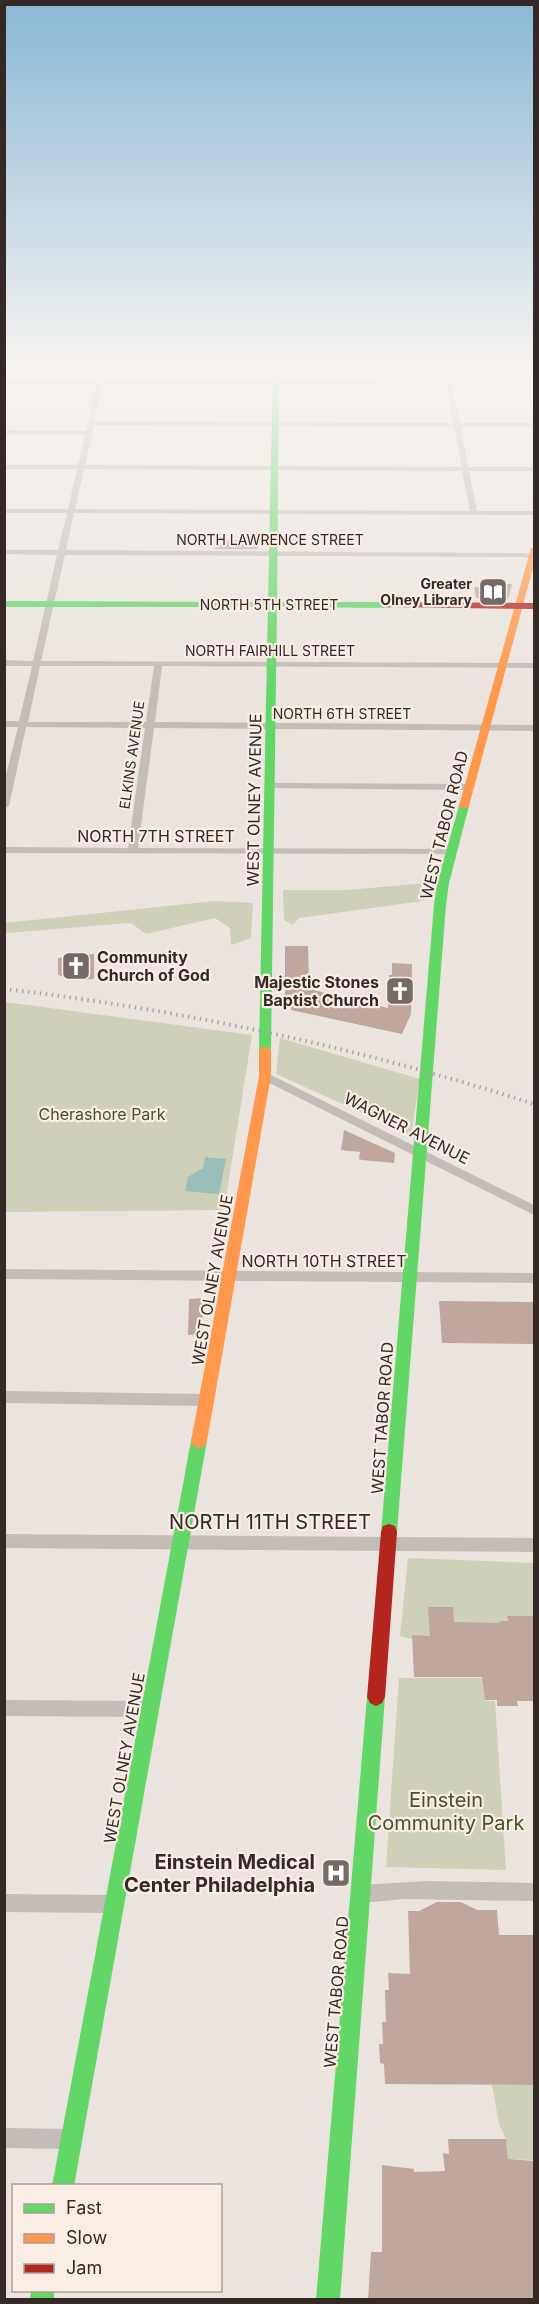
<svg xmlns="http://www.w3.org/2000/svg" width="539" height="2304" font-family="Inter,sans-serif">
<rect width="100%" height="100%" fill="#ebe4de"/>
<!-- green -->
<g fill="#ced0b8">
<polygon points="428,883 423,901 299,918 293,925 284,920 283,890 347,890"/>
<polygon points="215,901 253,903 251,938 231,945 230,928 215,918 146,934 131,923 5,933 5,923"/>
<polygon points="5,1002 252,1035 224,1210 5,1212"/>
<polygon points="280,1038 420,1079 411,1135 276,1074"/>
<path d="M408,1558L534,1563V1617H507L508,1627C474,1633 434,1647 400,1636Z"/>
<polygon points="399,1678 508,1678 484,1689 485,1701 495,1701 506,1870 386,1867"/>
<polygon points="492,2085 534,2085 534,2160 508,2159 506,2139 499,2124"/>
</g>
<!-- water -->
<polygon fill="#9abeba" points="205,1157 226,1159 219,1194 185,1191 188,1177 203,1168"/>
<!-- building -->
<g fill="#bfa69f">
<polygon points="229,540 259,540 258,549 213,549"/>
<polygon points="485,584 512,584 508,599 476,598 474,587 486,587"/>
<polygon points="285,946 308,946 309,989 388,1008 389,975 392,975 392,963 412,964 411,1014 402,1034 291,1010 291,1003 285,1002"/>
<polygon points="94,954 94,979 77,980 58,975 58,958"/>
<polygon points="344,1130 395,1153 394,1163 362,1160 359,1159 360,1152 341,1150"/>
<polygon points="204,1298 201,1334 188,1335 189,1299"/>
<polygon points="439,1301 534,1302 534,1344 442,1343"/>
<polygon points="428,1607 453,1607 454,1622 500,1623 499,1621 508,1621 507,1616 534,1616 534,1701 517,1701 518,1706 497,1706 497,1700 485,1700 482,1677 414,1677 412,1635 430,1636"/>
<polygon points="437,1902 461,1902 477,1910 497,1910 499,1935 534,1935 534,2085 385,2084 384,2064 380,2063 379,2044 383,2044 382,2022 386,2022 385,1990 389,1990 388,1973 410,1974 408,1911 419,1911"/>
<polygon points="448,2139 506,2139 508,2159 534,2161 534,2300 368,2300 371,2252 382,2252 382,2165 414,2169 414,2172 445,2171 443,2153 449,2154"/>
</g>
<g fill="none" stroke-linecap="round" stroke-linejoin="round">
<!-- street -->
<g fill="#c4bcb7" fill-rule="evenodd">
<path d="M100,369H106L104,380L445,382L443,369H449L452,382H534V386H452L460,423H534V427H461L468,467H534V471H469L477,511H534V515L74,513L66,550L523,553L534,555V559L523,557L65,555L41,661L534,663V668L162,666L155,722L534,725V731L154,728L138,848L451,849L454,850V854L4,853V847L128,848L145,728L26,727L9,806L4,809V783L18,727H4V721H19L32,666H4V660L33,661L57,555L4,554V550H58L67,513H4V509H68L77,469H4V465H78L85,435L4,434V430L86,431L96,384H4V380H97ZM103,384L446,386L453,423L94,421ZM94,425L454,427L462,467L85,465ZM84,469L462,471L470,511L75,509ZM40,666H154L146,722H28Z"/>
<polygon points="270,783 469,784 474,787 469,790 267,788 267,784"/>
<polygon points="265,1072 534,1205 534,1215 261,1079 259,1076"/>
<polygon points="4,1269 534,1273 534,1283 4,1279"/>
<polygon points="4,1391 206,1394 211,1396 213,1400 211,1404 206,1406 4,1403"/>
<polygon points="4,1534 534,1538 534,1552 4,1548"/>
<polygon points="4,1700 149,1701 155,1703 157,1709 155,1715 149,1717 4,1716"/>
<polygon points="426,1881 534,1883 534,1901 404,1899 361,1903 355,1900 352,1894 355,1888 361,1885"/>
<polygon points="4,1894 114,1895 120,1898 123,1904 120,1910 114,1913 4,1912"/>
<polygon points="4,2128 71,2129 78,2132 81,2139 78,2146 71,2149 4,2148"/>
</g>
<!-- fast -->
<g fill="#63d668" fill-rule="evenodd">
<polygon points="273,369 279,369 277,602 390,602 394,605 390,608 277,607 271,1050 265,1054 259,1050 268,607 4,607 4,601 268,602"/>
<polygon points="464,803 469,806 449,883 446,905 397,1532 395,1538 389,1540 383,1538 381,1532 434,905 437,883 459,806"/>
<polygon points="199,1434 205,1436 207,1441 74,2186 52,2186 191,1441 193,1436"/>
<polygon points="376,1688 382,1691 385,1697 340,2300 316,2300 367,1697 370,1691"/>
<polygon points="31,2290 54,2290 54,2300 30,2300"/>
</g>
<!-- slow -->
<g fill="#ff974d" fill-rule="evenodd">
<polygon points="531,548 534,548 534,564 469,806 468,808 460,808 459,806"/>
<polygon points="265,1046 271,1050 271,1076 207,1441 205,1446 199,1448 193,1446 191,1441 259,1076 259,1050"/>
</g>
<!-- jam -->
<g fill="#b3261e" fill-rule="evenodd">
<polygon points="390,602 534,603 534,609 387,607 387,603"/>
<polygon points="389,1524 395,1526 397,1532 385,1697 382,1703 376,1706 370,1703 367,1697 381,1532 383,1526"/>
</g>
<!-- rail -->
<path stroke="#aba5a2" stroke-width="4" stroke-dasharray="1.5 4.5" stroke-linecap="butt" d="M4,989C185,1010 360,1048 534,1104"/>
</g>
<!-- sky -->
<linearGradient id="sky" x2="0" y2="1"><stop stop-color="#89b8d6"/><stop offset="0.53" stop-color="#f6f3f0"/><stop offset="1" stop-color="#f6f3f0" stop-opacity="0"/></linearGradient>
<rect width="539" height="691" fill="url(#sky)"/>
<!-- icons -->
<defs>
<g id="library-square" transform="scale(1.5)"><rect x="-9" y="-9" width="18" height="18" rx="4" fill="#746a66" stroke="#f9ede4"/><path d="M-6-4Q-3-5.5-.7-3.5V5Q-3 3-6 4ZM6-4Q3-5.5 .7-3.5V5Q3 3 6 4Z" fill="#fff"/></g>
<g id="church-square" transform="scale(1.5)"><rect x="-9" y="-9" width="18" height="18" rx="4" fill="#746a66" stroke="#f9ede4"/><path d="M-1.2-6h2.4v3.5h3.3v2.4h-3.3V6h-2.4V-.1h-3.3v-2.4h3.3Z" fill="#fff"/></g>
<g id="hospital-square" transform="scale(1.5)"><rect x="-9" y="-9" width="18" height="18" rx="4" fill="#746a66" stroke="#f9ede4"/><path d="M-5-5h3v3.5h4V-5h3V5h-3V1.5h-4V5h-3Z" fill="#fff"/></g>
</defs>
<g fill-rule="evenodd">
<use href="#library-square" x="493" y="592"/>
<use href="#church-square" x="76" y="966"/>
<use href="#church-square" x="400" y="991"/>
<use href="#hospital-square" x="336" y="1873"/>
</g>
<g text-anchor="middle" stroke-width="4.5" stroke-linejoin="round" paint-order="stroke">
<!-- far-street labels -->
<g font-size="14" fill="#342926" stroke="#f9ede4">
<text x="270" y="545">NORTH LAWRENCE STREET</text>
<text x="269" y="610">NORTH 5TH STREET</text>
<text x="270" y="656">NORTH FAIRHILL STREET</text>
<text x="342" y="719">NORTH 6TH STREET</text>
<text transform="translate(132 755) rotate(-82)" y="5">ELKINS AVENUE</text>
</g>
<!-- far-poi labels -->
<g font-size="14" font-weight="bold" fill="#342926" stroke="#f9ede4" text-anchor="end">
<text x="472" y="589">Greater<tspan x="472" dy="16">Olney Library</tspan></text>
</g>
<!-- street labels -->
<g font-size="16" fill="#342926" stroke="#f9ede4">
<text transform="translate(254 800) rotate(-89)" y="6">WEST OLNEY AVENUE</text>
<text transform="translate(444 825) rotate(-76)" y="6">WEST TABOR ROAD</text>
<text x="156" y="842">NORTH 7TH STREET</text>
<text transform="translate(407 1128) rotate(27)" y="6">WAGNER AVENUE</text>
<text x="324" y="1267">NORTH 10TH STREET</text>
<text transform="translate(212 1280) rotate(-80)" y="6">WEST OLNEY AVENUE</text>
<text transform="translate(382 1418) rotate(-86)" y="6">WEST TABOR ROAD</text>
<text transform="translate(124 1758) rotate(-80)" y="6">WEST OLNEY AVENUE</text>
<text transform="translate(336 1992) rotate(-85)" y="6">WEST TABOR ROAD</text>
</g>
<!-- poi labels -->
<g font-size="16" font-weight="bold" fill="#342926" stroke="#f9ede4" text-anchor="start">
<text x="97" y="963">Community<tspan x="97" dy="18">Church of God</tspan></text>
<text x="379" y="988" text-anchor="end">Majestic Stones<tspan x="379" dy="18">Baptist Church</tspan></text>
</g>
<!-- park labels -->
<g font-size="16" fill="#475229" stroke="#f9ede4">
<text x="102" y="1120">Cherashore Park</text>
</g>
<!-- near-street labels -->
<g font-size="20" fill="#342926" stroke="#f9ede4">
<text x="270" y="1529">NORTH 11TH STREET</text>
</g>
<!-- near-park labels -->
<g font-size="20" fill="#475229" stroke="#f9ede4">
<text x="446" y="1807">Einstein<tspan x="446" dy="23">Community Park</tspan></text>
</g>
<!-- near-poi labels -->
<g font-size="20" font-weight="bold" fill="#342926" stroke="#f9ede4" text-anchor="end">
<text x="315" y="1869">Einstein Medical<tspan x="315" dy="23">Center Philadelphia</tspan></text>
</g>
</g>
<!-- border -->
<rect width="539" height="2304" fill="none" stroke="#342926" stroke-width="12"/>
<!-- legend -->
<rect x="12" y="2184" width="210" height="108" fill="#f9ede4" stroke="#aa9f98" stroke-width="1.5"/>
<rect x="24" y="2204" width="30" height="9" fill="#63d668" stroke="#aa9f98" stroke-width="1.5"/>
<text x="66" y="2214" font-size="18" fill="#342926">Fast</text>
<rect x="24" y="2234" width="30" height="9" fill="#ff974d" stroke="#aa9f98" stroke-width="1.5"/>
<text x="66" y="2244" font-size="18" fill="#342926">Slow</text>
<rect x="24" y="2264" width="30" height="9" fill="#b3261e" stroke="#aa9f98" stroke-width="1.5"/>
<text x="66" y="2274" font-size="18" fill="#342926">Jam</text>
</svg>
